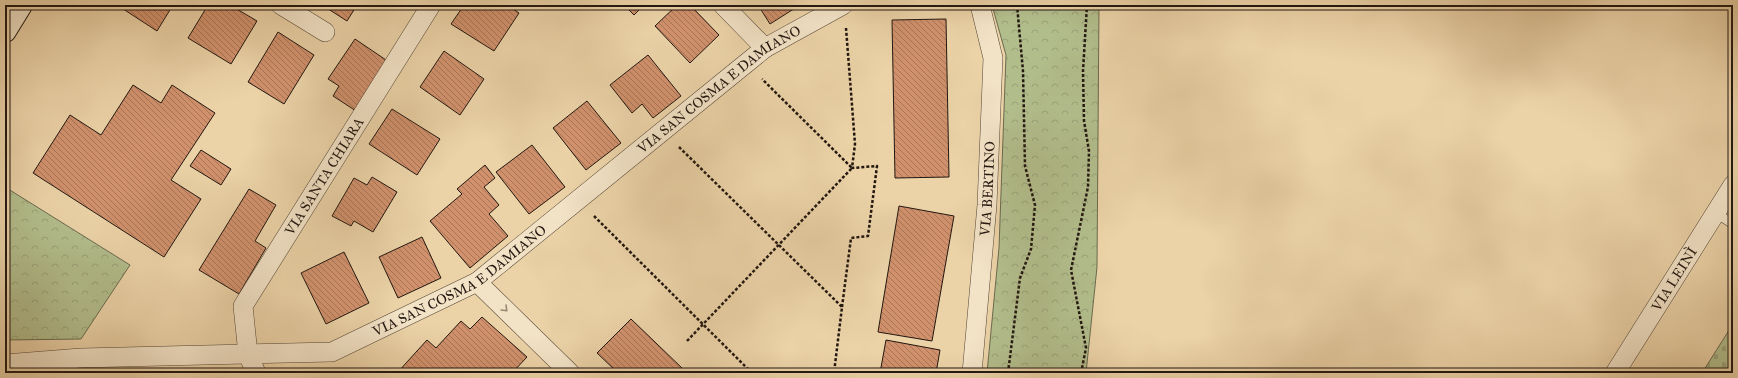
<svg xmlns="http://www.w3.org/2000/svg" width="1738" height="378" font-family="'IM FELL Great Primer',serif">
<defs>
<pattern id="cemetery-stones" width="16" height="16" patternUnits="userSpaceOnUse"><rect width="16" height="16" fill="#b2bd8c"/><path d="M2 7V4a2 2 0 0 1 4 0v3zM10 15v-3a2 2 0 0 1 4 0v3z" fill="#99a278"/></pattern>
<pattern id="park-crowns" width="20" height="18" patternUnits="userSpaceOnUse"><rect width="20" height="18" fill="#b2bd8c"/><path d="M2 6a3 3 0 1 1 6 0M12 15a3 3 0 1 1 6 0" fill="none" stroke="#99a278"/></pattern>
<pattern id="building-back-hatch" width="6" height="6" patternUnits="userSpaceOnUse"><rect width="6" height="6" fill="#d0916c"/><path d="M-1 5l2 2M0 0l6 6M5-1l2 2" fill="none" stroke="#a87557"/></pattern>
</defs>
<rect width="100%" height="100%" fill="#ebd2a7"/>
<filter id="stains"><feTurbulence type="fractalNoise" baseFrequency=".005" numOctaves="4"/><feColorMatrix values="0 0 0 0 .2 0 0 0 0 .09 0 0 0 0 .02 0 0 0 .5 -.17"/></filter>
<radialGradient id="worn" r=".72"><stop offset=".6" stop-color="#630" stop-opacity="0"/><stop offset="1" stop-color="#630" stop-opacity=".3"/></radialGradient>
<!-- cemetery -->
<polygon fill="url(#cemetery-stones)" stroke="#6a6a4e" points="1733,324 1733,373 1702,373"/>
<!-- park -->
<g fill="url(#park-crowns)" stroke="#6a6a4e">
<polygon points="992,5 1099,5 1097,267 1086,373 987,373 999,248 1006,55"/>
<polygon points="5,187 130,265 81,339 5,340"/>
</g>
<!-- building -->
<g fill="url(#building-back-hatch)" stroke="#221710">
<polygon points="117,5 173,5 157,31"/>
<polygon points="208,5 230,5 257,21 231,64 188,38"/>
<polygon points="322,5 357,5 347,21"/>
<polygon points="464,5 508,5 519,13 494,51 451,24"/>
<polygon points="624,5 644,5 634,15"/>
<polygon points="677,5 690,5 719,35 690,63 655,26"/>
<polygon points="758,5 800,5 770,24"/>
<polygon points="946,19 949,177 895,178 892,20"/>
<polygon points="278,32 314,55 284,104 248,82"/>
<polygon points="355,39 389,62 356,111 333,96 339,86 328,79"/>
<polygon points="444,51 484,79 460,115 420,87"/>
<polygon points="648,55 681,96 653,118 642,104 632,113 610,85"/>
<polygon points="133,85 161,103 172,85 215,113 171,180 201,199 164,257 33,173 70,115 101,135"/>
<polygon points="587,101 621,143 586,170 553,128"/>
<polygon points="392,109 440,139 417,175 369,144"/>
<polygon points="532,145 565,187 529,214 496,172"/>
<polygon points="201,150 231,169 221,185 190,166"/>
<polygon points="485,165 495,178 484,187 499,205 489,214 508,236 470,268 430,221 462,194 457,189"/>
<polygon points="372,177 397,192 373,232 354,221 351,226 332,216 354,178 367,185"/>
<polygon points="249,189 276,205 255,241 266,248 239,294 199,270"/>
<polygon points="899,206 954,216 932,341 878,332"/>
<polygon points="422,237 441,278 398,298 379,257"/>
<polygon points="344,252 369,303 326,324 301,273"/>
<polygon points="482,317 527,357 512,373 397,373 427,340 436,348 461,321 470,329"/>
<polygon points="631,319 682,368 677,373 618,373 597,353"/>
<polygon points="886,340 940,350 936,373 880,373"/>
</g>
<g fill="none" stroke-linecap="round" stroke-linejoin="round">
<!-- lane casing -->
<g stroke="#544636" stroke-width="10">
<polyline id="lane" points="1716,213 1733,224"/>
</g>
<!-- street casing -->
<g stroke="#544636" stroke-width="20">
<g id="street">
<polyline points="281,5 325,32"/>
<polyline points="723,5 765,48"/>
<polyline points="477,282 570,373"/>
<path id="s1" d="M5,364L81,358L332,352L477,282L765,48L843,5"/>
<path id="s2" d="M256,373L248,354L243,306L431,5"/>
<path id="s3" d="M972,373L987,205L993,58L980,5"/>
<path id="s4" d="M1615,373L1733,185"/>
</g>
</g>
<!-- secondary casing -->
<g stroke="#221710" stroke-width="24">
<polyline id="secondary" points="5,31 21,5"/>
</g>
<!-- path -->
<g stroke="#221710" stroke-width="2.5" stroke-dasharray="3 2" stroke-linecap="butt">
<polyline points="679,147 842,307 834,373"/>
<polyline points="594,216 752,373"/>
<polyline points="842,307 851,238 868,236 877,166 852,168 855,144 846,28"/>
<polyline points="687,341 852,168 762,79"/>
<polyline points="1008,373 1020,278 1031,249 1035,205 1025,166 1023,71 1017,5"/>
<polyline points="1081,373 1086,348 1071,270 1088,187 1089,151 1084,121 1083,71 1087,5"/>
</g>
<!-- lane -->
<use href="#lane" stroke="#f2e2c6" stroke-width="9"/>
<!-- street -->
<use href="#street" stroke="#f2e2c6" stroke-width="19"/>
<!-- secondary -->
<use href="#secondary" stroke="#f2e2c6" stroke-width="22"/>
</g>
<!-- one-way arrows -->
<defs><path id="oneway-chevron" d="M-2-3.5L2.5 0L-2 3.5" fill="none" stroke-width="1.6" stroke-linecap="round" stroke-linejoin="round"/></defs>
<use stroke="#948774" href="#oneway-chevron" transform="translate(505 309) rotate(45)"/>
<g text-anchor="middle" stroke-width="3.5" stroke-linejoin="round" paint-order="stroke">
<!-- street labels -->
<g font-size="14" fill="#221710" stroke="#f2e2c6">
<text dy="5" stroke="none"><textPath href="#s1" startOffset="798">VIA SAN COSMA E DAMIANO</textPath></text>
<text dy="5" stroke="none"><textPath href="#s2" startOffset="222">VIA SANTA CHIARA</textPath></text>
<text dy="5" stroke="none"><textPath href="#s3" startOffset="185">VIA BERTINO</textPath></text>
<text dy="5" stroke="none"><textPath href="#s1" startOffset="474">VIA SAN COSMA E DAMIANO</textPath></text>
<text dy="5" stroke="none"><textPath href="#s4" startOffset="111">VIA LEINÌ</textPath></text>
</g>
</g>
<!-- margin -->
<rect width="1738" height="378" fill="none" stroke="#ebd2a7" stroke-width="20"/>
<rect x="6" y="6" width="1726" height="366" fill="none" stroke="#221710" stroke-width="2"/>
<rect x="10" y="10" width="1718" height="358" fill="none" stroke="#221710"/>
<rect width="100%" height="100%" filter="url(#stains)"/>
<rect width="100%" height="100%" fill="url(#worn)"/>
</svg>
